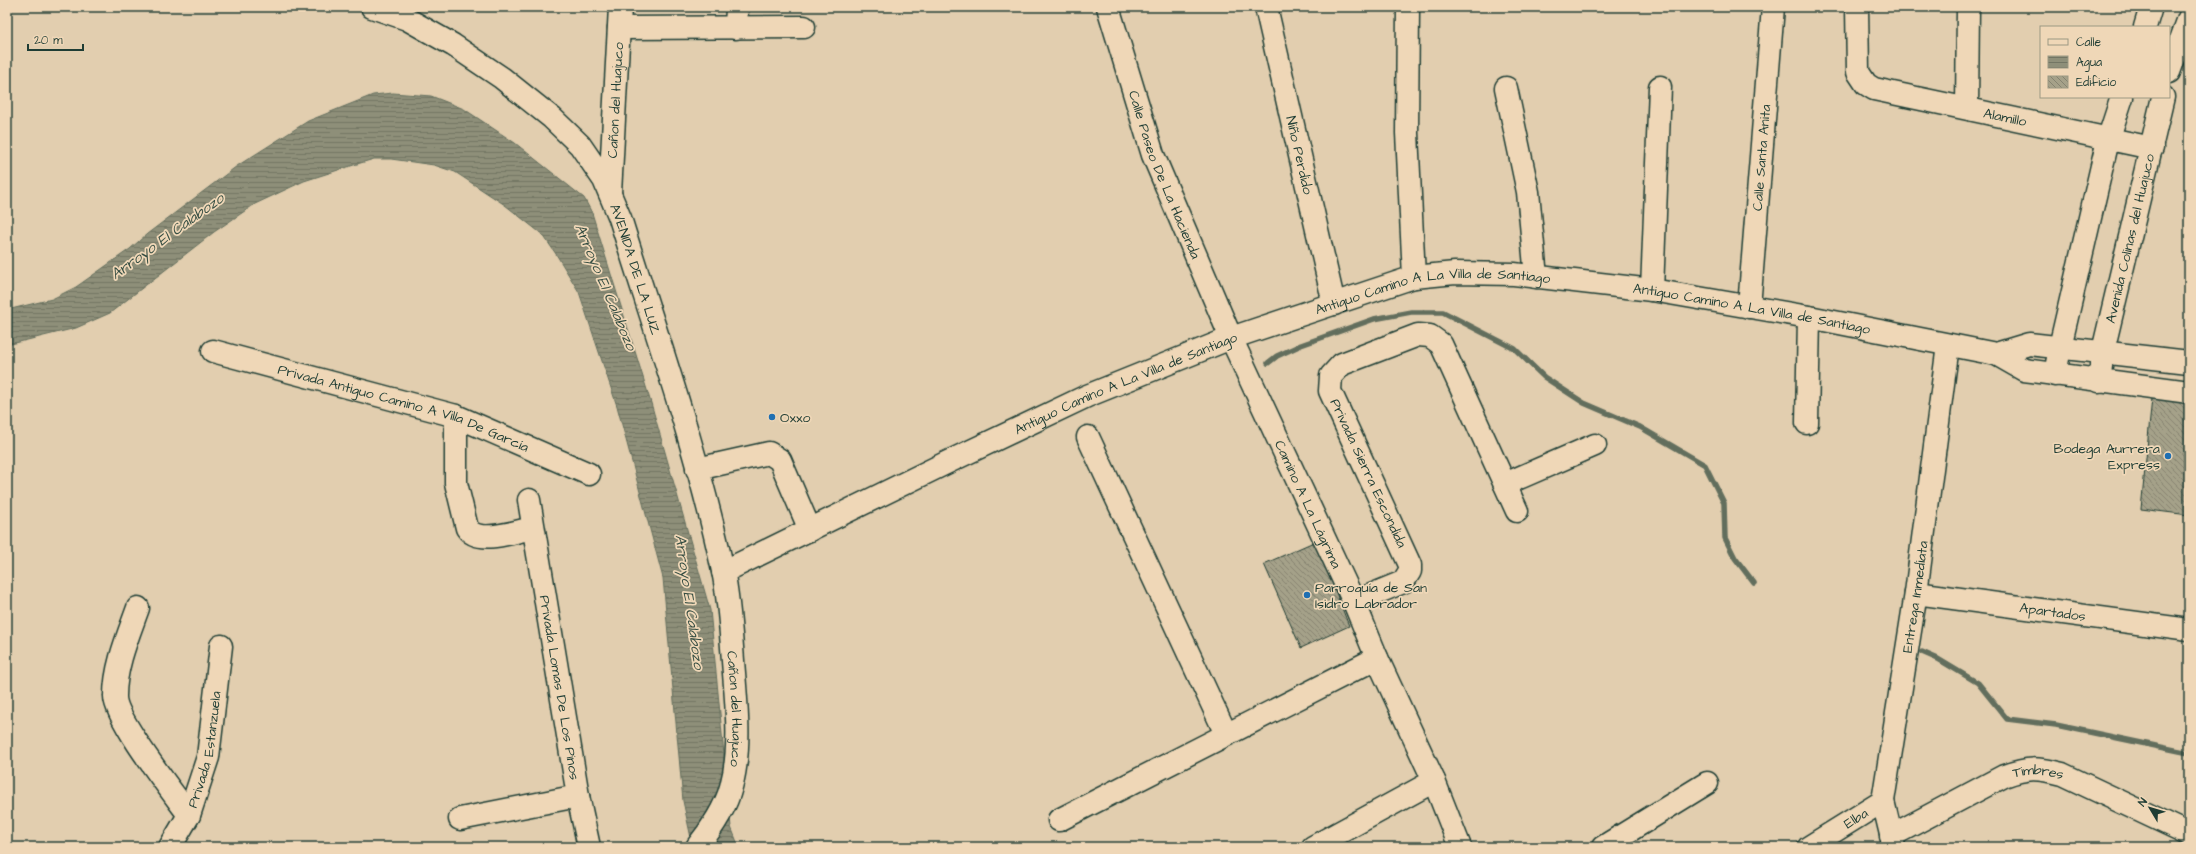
<svg xmlns="http://www.w3.org/2000/svg" width="2196" height="854" font-family="'Architects Daughter',sans-serif">
<defs>
<pattern id="water-rules" width="6" height="5" patternUnits="userSpaceOnUse"><rect width="6" height="5" fill="#8e8f79"/><path d="M0 2.5h6" fill="none" stroke="#737664"/></pattern>
<pattern id="building-back-hatch" width="6" height="6" patternUnits="userSpaceOnUse"><rect width="6" height="6" fill="#a5a189"/><path d="M-1 5l2 2M0 0l6 6M5-1l2 2" fill="none" stroke="#868471"/></pattern>
</defs>
<rect width="100%" height="100%" fill="#e2ceaf"/>
<filter id="ink" filterUnits="userSpaceOnUse"><feTurbulence type="fractalNoise" baseFrequency=".025" numOctaves="2"/><feDisplacementMap in="SourceGraphic" scale="8" xChannelSelector="R" yChannelSelector="G"/><feConvolveMatrix kernelMatrix="1 2 1 2 8 2 1 2 1" color-interpolation-filters="sRGB"/></filter>
<g filter="url(#ink)">
<!-- water -->
<polygon fill="url(#water-rules)" stroke="#626e5d" points="393,93 431,96 464,109 515,143 584,198 592,213 651,403 710,610 731,827 739,847 693,847 683,801 663,578 617,406 579,292 556,254 543,235 505,205 455,172 434,165 391,159 374,159 357,164 304,181 255,204 214,232 110,313 76,328 7,345 7,310 52,299 76,287 130,249 147,234 237,166 308,121 373,95"/>
<g fill="none" stroke-linecap="round" stroke-linejoin="round">
<!-- stream -->
<g stroke="#626e5d" stroke-width="5.5">
<polyline points="1268,363 1277,356 1301,345 1374,319 1411,312 1443,312 1515,349 1544,377 1584,403 1640,427 1705,465 1724,503 1725,538 1735,558 1754,583"/>
<polyline points="1922,652 1938,659 1978,683 2007,719 2056,725 2189,753"/>
</g>
</g>
<!-- building -->
<g fill="url(#building-back-hatch)" stroke="#1f3d34">
<polygon points="2152,398 2189,403 2189,515 2141,509"/>
<polygon points="1316,541 1349,626 1301,648 1264,564"/>
</g>
<g fill="none" stroke-linecap="round" stroke-linejoin="round">
<!-- minor casing -->
<g stroke="#1f3d34" stroke-width="25">
<g id="minor">
<path id="s1" d="M372,7L407,19L453,45L502,78L552,118L580,145L604,180L620,218C656,334 698,452 723,571C730,604 731,639 734,673C737,710 741,751 731,787C726,807 710,831 697,847"/>
<path id="s2" d="M1108,7L1153,155L1231,338L1354,602L1377,658L1434,781L1460,847"/>
<path id="s3" d="M1266,7L1334,304"/>
<polyline points="1408,7 1407,133 1414,277"/>
<path id="s4" d="M1857,7L1858,72L1866,84L1874,89L2152,148"/>
<polyline points="2145,27 2151,7"/>
<polyline points="619,28 804,27"/>
<polyline points="736,28 737,7"/>
<polyline points="2169,72 2189,18"/>
<polyline points="1506,88 1528,192 1536,277"/>
<polyline points="1967,108 1968,7"/>
<path id="s5" d="M610,193L620,7"/>
<polyline points="1652,290 1660,87"/>
<path id="s6" d="M1749,307L1773,7"/>
<path id="s7" d="M213,351L456,416L589,474"/>
<polyline points="1996,354 2024,370 2189,392"/>
<polyline points="2055,375 2060,347 2108,140 2122,97"/>
<path id="s8" d="M2099,381L2103,351L2163,97"/>
<path d="M456,416V483L467,528C478,545 514,532 532,528"/>
<polyline points="1807,423 1809,317"/>
<polyline points="1088,437 1226,734"/>
<polyline points="697,469 769,453 780,460 810,530"/>
<polyline points="1505,484 1595,445"/>
<path id="s9" d="M529,500L578,796L589,847"/>
<path id="s10" d="M723,572L948,462L1087,396L1231,338L1414,277L1455,273L1514,274L1652,290L1809,317L1996,354L2029,344L2189,362"/>
<path id="s11" d="M1916,593L2189,630"/>
<polyline points="1354,602 1403,582 1410,571 1410,565 1330,391 1331,376 1342,364 1418,335 1430,336 1441,344 1517,511"/>
<path d="M138,608C128,636 115,666 115,696C114,718 174,794 189,815"/>
<polyline points="460,819 578,796"/>
<polyline points="1059,820 1377,658"/>
<path id="s12" d="M1891,836L2004,776C2029,767 2037,768 2062,774L2189,834"/>
<path id="s13" d="M170,847L189,815L208,757L221,646"/>
<polyline points="1313,847 1434,781"/>
<polyline points="1603,847 1707,783"/>
<path id="s14" d="M1809,847L1883,801"/>
<path id="s15" d="M1894,847L1883,801L1916,593L1948,345"/>
</g>
</g>
<!-- minor -->
<use href="#minor" stroke="#efd7b7" stroke-width="22"/>
</g>
</g>
<!-- markers -->
<g fill="#1f6fb2" stroke="#efd7b7" stroke-width="1.5">
<circle cx="772" cy="417" r="4"/>
<circle cx="2168" cy="456" r="4"/>
<circle cx="1307" cy="595" r="4"/>
</g>
<g text-anchor="middle" stroke-width="3.5" stroke-linejoin="round" paint-order="stroke">
<!-- street labels -->
<g font-size="14" fill="#1f3d34" stroke="#efd7b7">
<text dy="5" stroke="none"><textPath href="#s5" startOffset="93">Cañon del Huajuco</textPath></text>
<text dy="5" stroke="none"><textPath href="#s4" startOffset="223">Alamillo</textPath></text>
<text dy="5" stroke="none"><textPath href="#s3" startOffset="152">Niño Perdido</textPath></text>
<text dy="5" stroke="none"><textPath href="#s6" startOffset="150">Calle Santa Anita</textPath></text>
<text dy="5" stroke="none"><textPath href="#s2" startOffset="177">Calle Paseo De La Hacienda</textPath></text>
<text dy="5" stroke="none"><textPath href="#s8" startOffset="146">Avenida Colinas del Huajuco</textPath></text>
<text dy="5" stroke="none"><textPath href="#s1" startOffset="389">AVENIDA DE LA LUZ</textPath></text>
<text dy="5" stroke="none"><textPath href="#s10" startOffset="769">Antiguo Camino A La Villa de Santiago</textPath></text>
<text dy="5" stroke="none"><textPath href="#s10" startOffset="1093">Antiguo Camino A La Villa de Santiago</textPath></text>
<text dy="5" stroke="none"><textPath href="#s10" startOffset="445">Antiguo Camino A La Villa de Santiago</textPath></text>
<text dy="5" stroke="none"><textPath href="#s7" startOffset="199">Privada Antiguo Camino A Villa De García</textPath></text>
<text transform="translate(1369 473) rotate(65)" y="5">Privada Sierra Escondida</text>
<text dy="5" stroke="none"><textPath href="#s2" startOffset="537">Camino A La Lágrima</textPath></text>
<text dy="5" stroke="none"><textPath href="#s15" startOffset="254">Entrega Inmediata</textPath></text>
<text dy="5" stroke="none"><textPath href="#s11" startOffset="138">Apartados</textPath></text>
<text dy="5" stroke="none"><textPath href="#s9" startOffset="190">Privada Lomas De Los Pinos</textPath></text>
<text dy="5" stroke="none"><textPath href="#s1" startOffset="842">Cañon del Huajuco</textPath></text>
<text dy="5" stroke="none"><textPath href="#s13" startOffset="105">Privada Estanzuela</textPath></text>
<text dy="5" stroke="none"><textPath href="#s12" startOffset="163">Timbres</textPath></text>
<text dy="5" stroke="none"><textPath href="#s14" startOffset="55">Elba</textPath></text>
</g>
<!-- poi labels -->
<g font-size="14" fill="#1f3d34" stroke="#efd7b7" text-anchor="start">
<text x="780" y="422">Oxxo</text>
<text x="2160" y="453" text-anchor="end">Bodega Aurrera<tspan x="2160" dy="16">Express</tspan></text>
<text x="1315" y="592">Parroquía de San<tspan x="1315" dy="16">Isidro Labrador</tspan></text>
</g>
<!-- water labels -->
<g font-size="15" font-style="italic" fill="#354d42" stroke="#efd7b7">
<text transform="translate(167 236) rotate(-36)" y="5">Arroyo El Calabozo</text>
<text transform="translate(606 287) rotate(67)" y="5">Arroyo El Calabozo</text>
<text transform="translate(690 602) rotate(82)" y="5">Arroyo El Calabozo</text>
</g>
</g>
<!-- margin -->
<rect width="2196" height="854" fill="none" stroke="#efd7b7" stroke-width="24"/>
<rect x="12" y="12" width="2172" height="830" fill="none" stroke="#1f3d34" stroke-width="1.5" filter="url(#ink)"/>
<!-- legend -->
<rect x="2040" y="26" width="130" height="72" fill="#efd7b7" stroke="#9c9983"/>
<rect x="2048" y="39" width="20" height="6" fill="#efd7b7" stroke="#9c9983"/>
<text x="2076" y="46" font-size="12" fill="#1f3d34">Calle</text>
<rect x="2048" y="56" width="20" height="12" fill="url(#water-rules)" stroke="#9c9983"/>
<text x="2076" y="66" font-size="12" fill="#1f3d34">Agua</text>
<rect x="2048" y="76" width="20" height="12" fill="url(#building-back-hatch)" stroke="#9c9983"/>
<text x="2076" y="86" font-size="12" fill="#1f3d34">Edificio</text>
<!-- north arrow -->
<g transform="translate(2150 808) rotate(308)" stroke="#efd7b7" stroke-width="3" paint-order="stroke">
<path d="M0-3L7 15L0 10L-7 15Z" fill="#1f3d34"/>
<text y="-6" font-size="11" font-weight="bold" text-anchor="middle" fill="#1f3d34">N</text>
</g>
<!-- scale -->
<path d="M28 44v6h55v-6" fill="none" stroke="#1f3d34" stroke-width="2"/>
<text x="34" y="44" font-size="12" fill="#1f3d34" stroke="#efd7b7" stroke-width="3" paint-order="stroke">20 m</text>
</svg>
